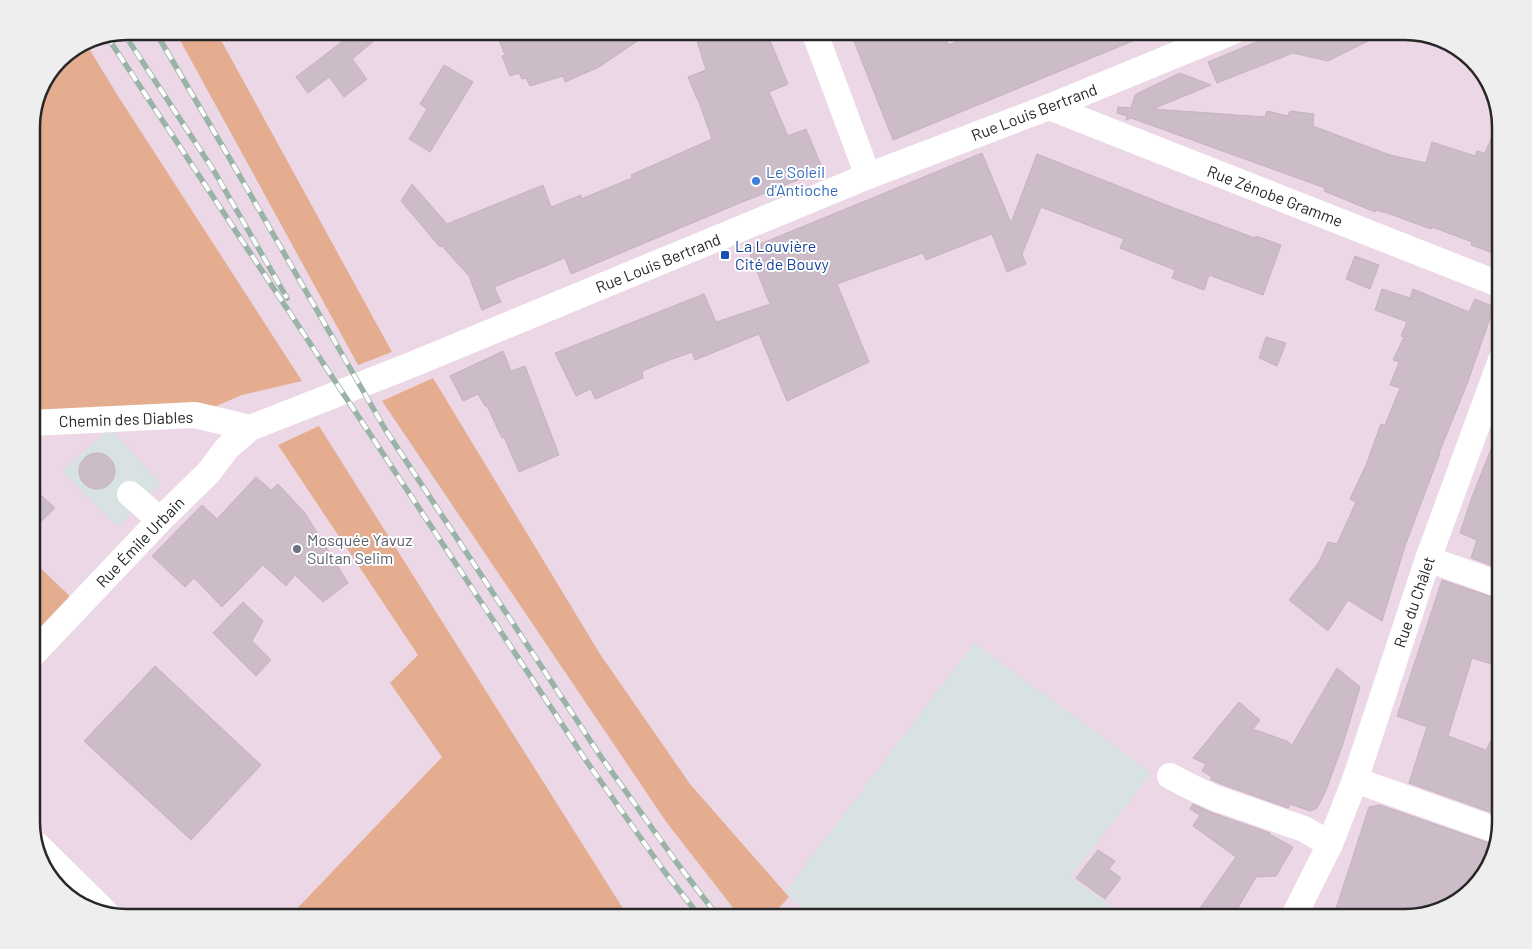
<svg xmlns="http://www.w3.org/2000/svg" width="1532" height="949" font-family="Barlow,sans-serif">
<rect width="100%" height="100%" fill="#ebd7e6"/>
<!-- industrial -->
<g fill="#d9e2e2">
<polygon points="110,428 161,484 117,527 62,471"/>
<polygon points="974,643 1151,773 1070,877 1129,918 811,918 785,892"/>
</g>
<!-- green -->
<g fill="#e5ad90">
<polygon points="175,31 216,31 392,352 358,365"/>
<polygon points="85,42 118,96 302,381 242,395 195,415 31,423 31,121 59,59"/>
<polygon points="433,378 600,654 690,784 789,897 770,918 741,918 667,823 382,401"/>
<polygon points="319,426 629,918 288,918 442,757 390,683 418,655 278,445"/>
<polygon points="31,559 79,605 31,656"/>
</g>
<!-- building -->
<g fill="#ccbcc8" stroke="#c6b1bf">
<polygon points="356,31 386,31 352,59 367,79 344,97 329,77 308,93 296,77"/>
<polygon points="519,31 652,31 599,67 565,82 563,76 530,86 526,78 522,79 519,73 510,76 502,56 505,55 499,40"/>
<polygon points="694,31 766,31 788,84 769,92 788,136 806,129 823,170 735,205 571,274 565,258 494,287 501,302 482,310 469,276 442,246 440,247 401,201 412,184 447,224 543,185 551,207 581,195 581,199 632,178 631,175 712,139 698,99 697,99 688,77 706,70"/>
<polygon points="850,31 942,31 949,45 978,31 1157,31 893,140"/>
<polygon points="1283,31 1388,31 1328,61 1293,53 1217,83 1208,62"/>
<polygon points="444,65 473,82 430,152 409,139 427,109 420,104"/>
<polygon points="1180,73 1211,85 1153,109 1265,117 1267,111 1288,116 1290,111 1314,114 1313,126 1390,155 1426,163 1432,142 1475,156 1477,151 1485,153 1500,118 1501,256 1471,245 1472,242 1432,227 1431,229 1387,213 1376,210 1375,212 1324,191 1325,188 1131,118 1126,120 1127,116 1117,113 1118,107 1131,108 1135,95 1138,93"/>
<polygon points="982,153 1011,223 1037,154 1174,208 1255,238 1256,236 1281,245 1263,295 1209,275 1204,290 1172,278 1175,270 1120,248 1124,239 1041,207 1022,254 1026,264 1007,272 992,234 926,260 923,253 837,284 869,362 787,401 759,334 695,360 692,352 667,361 642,371 643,378 595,399 591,389 576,396 555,353 704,294 716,322 770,304 748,249"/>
<polygon points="1355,256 1379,265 1370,289 1346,279"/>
<polygon points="1382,289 1410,298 1413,289 1469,312 1475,299 1494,307 1467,384 1439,453 1440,453 1405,546 1382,621 1348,600 1328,631 1289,600 1319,562 1328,542 1337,544 1356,502 1350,499 1366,465 1381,424 1385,425 1400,388 1390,385 1399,362 1393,360 1404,337 1401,336 1407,322 1375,310"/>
<polygon points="1266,337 1286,343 1277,366 1259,358"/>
<polygon points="503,351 511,371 525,366 559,455 519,472 504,437 502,438 487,406 485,406 478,394 463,401 450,376"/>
<polygon points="1499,429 1501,430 1501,569 1471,558 1477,540 1460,533 1472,497"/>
<circle cx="97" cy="471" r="18"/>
<polygon points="256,477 271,490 278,484 305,513 348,583 323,602 295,575 286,586 263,565 222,607 194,578 185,587 152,556 202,505 217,519"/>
<polygon points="31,486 55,508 31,531"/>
<polygon points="1442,580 1501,600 1501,667 1472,658 1448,736 1486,750 1501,721 1501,816 1409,783 1427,727 1397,716"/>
<polygon points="243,602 263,621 252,641 271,660 256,676 213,633"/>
<polygon points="155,666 261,765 191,840 84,741"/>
<polygon points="1337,668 1360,687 1343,744 1325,793 1317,808 1310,811 1290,804 1288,808 1221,784 1210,779 1212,777 1202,771 1206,764 1193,758 1239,702 1260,720 1253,729 1287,741 1292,745"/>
<polygon points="1193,804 1210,812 1270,833 1269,834 1293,847 1276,876 1256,877 1232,918 1193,918 1236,857 1193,826 1200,815 1190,809"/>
<polygon points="1380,805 1495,845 1488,870 1453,905 1405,918 1333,918 1369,807"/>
<polygon points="1098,850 1115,861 1109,869 1121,878 1105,899 1076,878"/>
</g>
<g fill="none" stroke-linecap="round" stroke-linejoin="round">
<!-- minor -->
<g stroke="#fff" stroke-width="26">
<polyline points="814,31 868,176"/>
<polyline points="1049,107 1501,285"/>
<polyline points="31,423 195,415 250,428"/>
<polyline points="130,494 160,520"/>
<polyline points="1428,559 1501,585"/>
<polyline points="31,656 160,520 209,472 227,448 250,428 411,365 868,176 1049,107 1234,31"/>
<polyline points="1170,776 1191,787 1215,798 1304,829 1330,844"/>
<polyline points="1355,780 1499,831"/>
<polyline points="37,845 105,912"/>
<polyline points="1293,918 1330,844 1355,780 1428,559 1501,360"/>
</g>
<!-- rail casing -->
<g stroke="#9ab3a7" stroke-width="5.5">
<g id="rail">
<polyline points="155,31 230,159 385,429 599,754 677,863 719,918"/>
<polyline points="123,32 214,171 287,298"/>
<polyline points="106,35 587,762 664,871 701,918"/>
</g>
</g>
<!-- rail -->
<use href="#rail" stroke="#fff" stroke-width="4" stroke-dasharray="11" stroke-linecap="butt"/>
</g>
<!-- markers -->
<circle fill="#3f7fe0" stroke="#fff" stroke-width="2" cx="756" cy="181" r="5"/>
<rect fill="#1a4fb4" stroke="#fff" stroke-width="2" x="720" y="250" width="10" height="10" rx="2.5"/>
<circle fill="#6b7280" stroke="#fff" stroke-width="2" cx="297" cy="549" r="5"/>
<g text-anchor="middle" stroke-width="4" stroke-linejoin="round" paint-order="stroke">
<!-- street labels -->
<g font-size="16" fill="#272727" stroke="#fff">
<text transform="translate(1034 112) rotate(-21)" y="6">Rue Louis Bertrand</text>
<text transform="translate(1275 196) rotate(21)" y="6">Rue Zénobe Gramme</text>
<text transform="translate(658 263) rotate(-22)" y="6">Rue Louis Bertrand</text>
<text transform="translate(126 419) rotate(-2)" y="6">Chemin des Diables</text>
<text transform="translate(140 542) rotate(-46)" y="6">Rue Émile Urbain</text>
<text transform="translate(1414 602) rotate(-71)" y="6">Rue du Châlet</text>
</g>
<!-- shop labels -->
<g font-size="16" fill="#366cbe" stroke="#fff" text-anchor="start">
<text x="766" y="178">Le Soleil<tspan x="766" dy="18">d'Antioche</tspan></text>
</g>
<!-- transit labels -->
<g font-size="16" fill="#164399" stroke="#fff" text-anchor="start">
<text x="735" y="252">La Louvière<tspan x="735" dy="18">Cité de Bouvy</tspan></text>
</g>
<!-- worship labels -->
<g font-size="16" fill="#5b616d" stroke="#fff" text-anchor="start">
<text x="307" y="546">Mosquée Yavuz<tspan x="307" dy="18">Sultan Selim</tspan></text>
</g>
</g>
<!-- crop -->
<path d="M0 0H1532V949H0ZM127 40H1405A87 87 0 0 1 1492 127V822A87 87 0 0 1 1405 909H127A87 87 0 0 1 40 822V127A87 87 0 0 1 127 40Z" fill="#eee" fill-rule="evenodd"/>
<path fill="none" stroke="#272727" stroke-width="2.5" d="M127 40H1405A87 87 0 0 1 1492 127V822A87 87 0 0 1 1405 909H127A87 87 0 0 1 40 822V127A87 87 0 0 1 127 40Z"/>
</svg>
